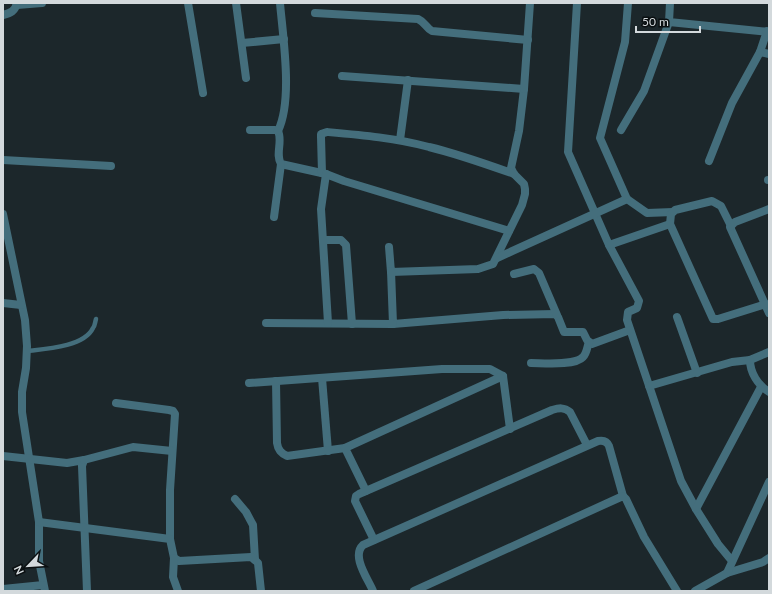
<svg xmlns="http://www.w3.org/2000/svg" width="772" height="594" font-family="Lato,sans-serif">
<rect width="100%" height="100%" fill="#1c272b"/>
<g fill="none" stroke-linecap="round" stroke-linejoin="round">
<!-- lane -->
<path stroke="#446e7c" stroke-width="4.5" d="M27,351C45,349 84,347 93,328C95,326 95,322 96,319"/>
<!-- street -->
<g stroke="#446e7c" stroke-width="8">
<polyline points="188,3 203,93"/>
<polyline points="236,3 246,78"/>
<polyline points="577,3 568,152 609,245 639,301 637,308 628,312 627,320 681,481 696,509 718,544 732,561"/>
<polyline points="670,3 669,22 769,32"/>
<polyline points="17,5 42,3"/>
<path d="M315,13L418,19C425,22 426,28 432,31L528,40"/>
<path d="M3,15C11,13 15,11 17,3"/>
<polyline points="767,31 760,52 769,54"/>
<polyline points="242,43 284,39"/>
<polyline points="342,76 524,89 519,131 511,168 514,174 524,184 525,189 525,194 522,205 493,264 478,269 391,272 389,247"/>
<polyline points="524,89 530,3"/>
<path d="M250,130H275L278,131C283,141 275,154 281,164L326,174"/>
<polyline points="621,130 644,91 669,22"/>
<path d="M278,131C293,100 283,38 280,3"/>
<polyline points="400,140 408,80"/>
<polyline points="3,160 111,166"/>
<polyline points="709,161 732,103 760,52"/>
<path d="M322,173L321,137V134L327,132C361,135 396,138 429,147C458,154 486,164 514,174"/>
<polyline points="768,180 769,180"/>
<polyline points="627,199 647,213 673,212"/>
<polyline points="769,209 735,222 730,227 769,313"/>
<polyline points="3,214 25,320 27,346 26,368 22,392 22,412 39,522 39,561 45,591"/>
<polyline points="274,217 281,164"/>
<polyline points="731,226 721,206 712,201 675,210 671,214 670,224 713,319 718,319 766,304"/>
<polyline points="324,240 341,240 346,245 352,324"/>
<polyline points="609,245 670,224"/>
<polyline points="497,258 627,199 600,138 625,42 628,3"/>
<polyline points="391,271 393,324 503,315 555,314 558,317 564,332 583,332 587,340 592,344 630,330"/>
<polyline points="514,274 534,269 539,273 557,315"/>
<polyline points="3,303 21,305"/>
<polyline points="677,317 697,373"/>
<polyline points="266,323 393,324"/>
<polyline points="328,323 321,209 326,174 344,181 509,231"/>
<path d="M769,352L750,360C750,373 758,385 769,392"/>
<path d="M531,363C543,363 575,366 583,357C587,353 587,347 589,342"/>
<polyline points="322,378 328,451"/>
<path d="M276,381L277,443C278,450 281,453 287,456L345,448"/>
<polyline points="249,383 442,369 490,369 503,376"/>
<polyline points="649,386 732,362 750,360"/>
<polyline points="116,403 169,410 173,411 175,414 170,490 170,539"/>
<polyline points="3,456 67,463 84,460 82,466 87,591"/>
<polyline points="84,460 133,447 172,451"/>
<polyline points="366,491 345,448 503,376 510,429"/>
<polyline points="235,499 246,512 253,525 255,560"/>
<polyline points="696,509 761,387"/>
<polyline points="39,522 170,539 174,558 179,561 251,557 255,560 258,563 261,591"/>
<path d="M374,540L355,501L356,496L359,494L552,410C559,408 564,407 570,412L587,445"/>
<polyline points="174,558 173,577 178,591"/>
<polyline points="727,573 763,562 769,558"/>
<polyline points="3,589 43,585"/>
<path d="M373,591C368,579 351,556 363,545L598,441C603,440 607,441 609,446L623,496"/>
<polyline points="414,591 623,496 626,499 644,537 677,591"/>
<polyline points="695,591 727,573 769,482"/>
</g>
</g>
<!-- border -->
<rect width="772" height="594" fill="none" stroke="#d3d9dc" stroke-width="8"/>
<!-- north arrow -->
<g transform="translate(28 566) rotate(245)" stroke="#0a0f11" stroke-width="3" paint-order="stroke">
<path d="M0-3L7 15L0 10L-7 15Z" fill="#d3d9dc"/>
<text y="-6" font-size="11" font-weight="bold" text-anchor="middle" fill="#d3d9dc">N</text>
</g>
<!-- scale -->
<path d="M636 26v6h64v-6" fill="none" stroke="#d3d9dc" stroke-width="2"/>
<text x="642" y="26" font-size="12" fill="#d3d9dc" stroke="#0a0f11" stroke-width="3" paint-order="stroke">50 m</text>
</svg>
